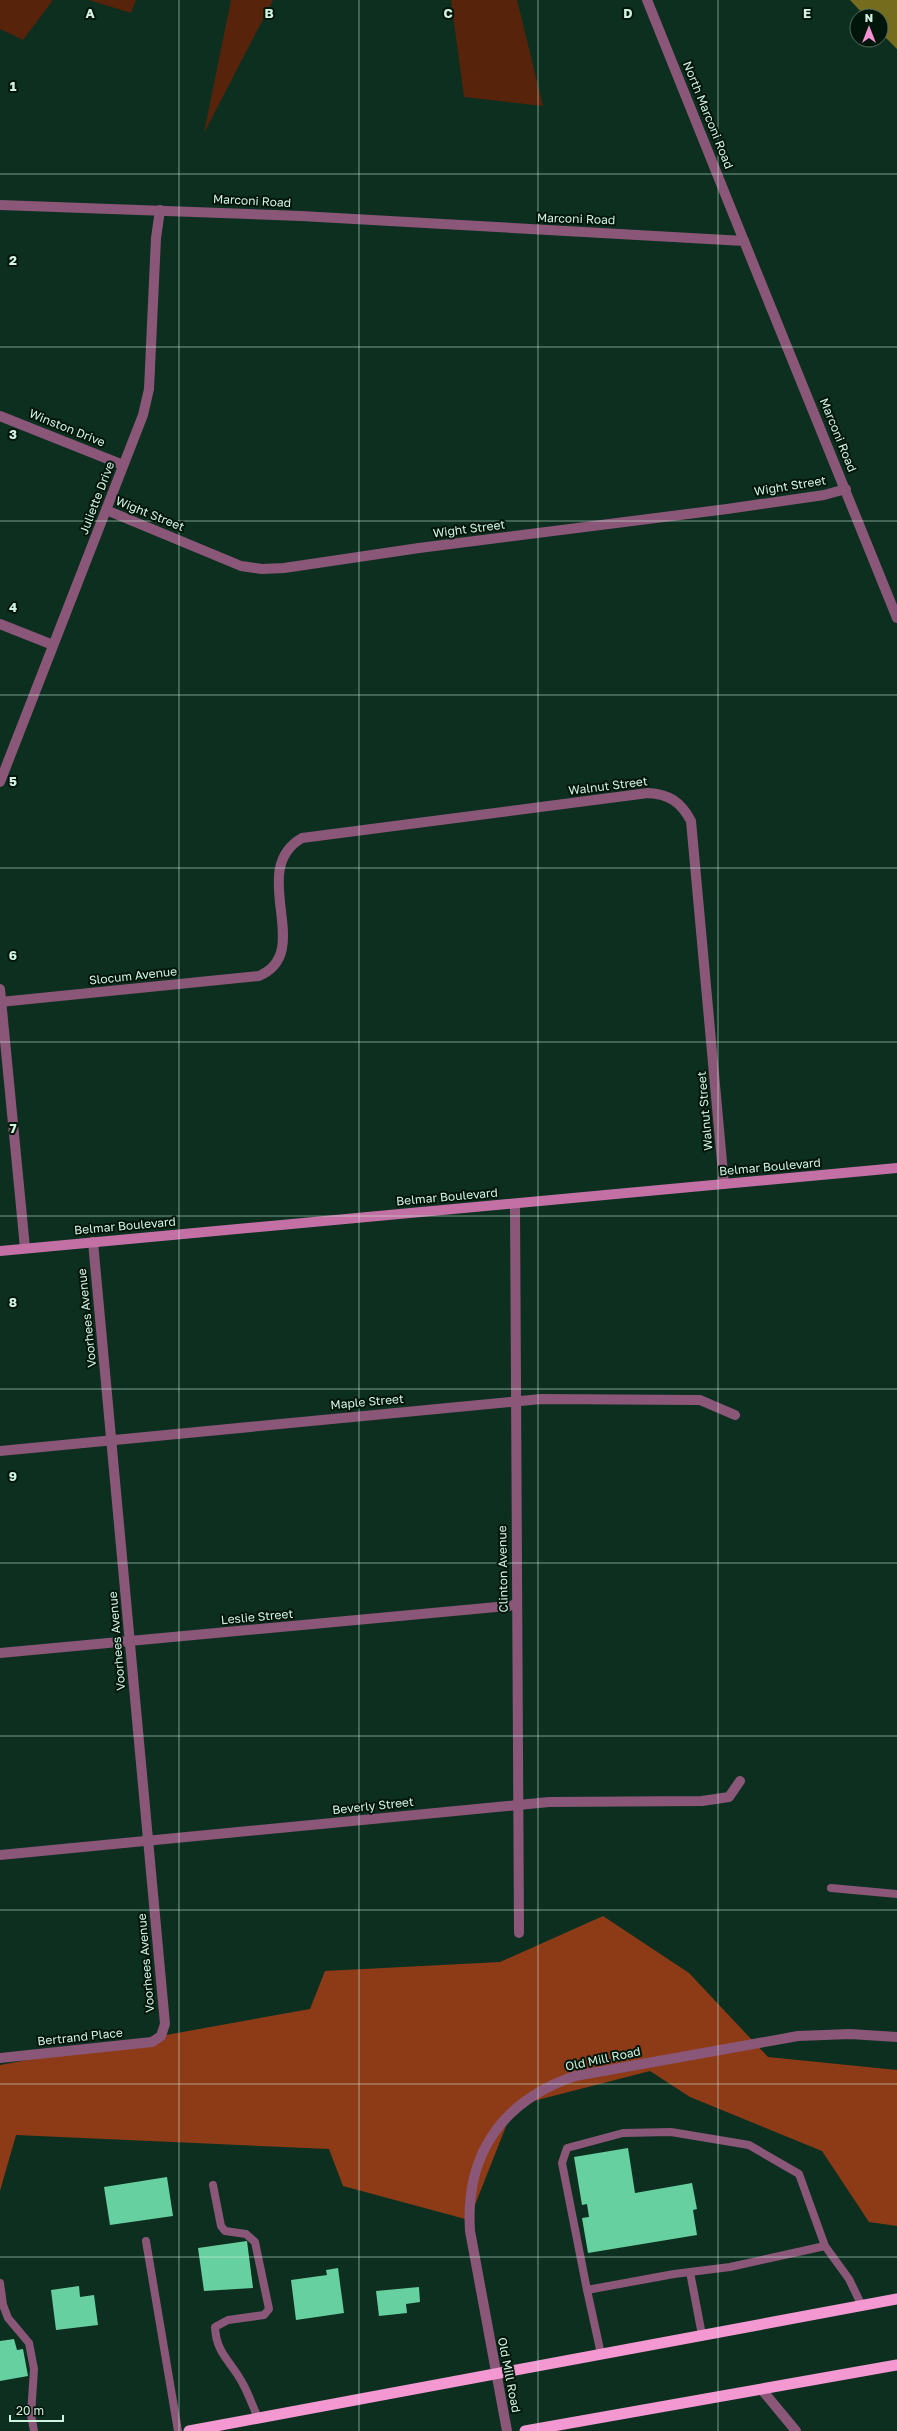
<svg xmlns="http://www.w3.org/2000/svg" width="897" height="2431" font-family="'Golos Text',sans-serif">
<rect width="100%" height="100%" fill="#0d2f20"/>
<!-- green -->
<g fill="#58230b">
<polygon points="0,0 53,0 23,40 0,29"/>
<polygon points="89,0 136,0 131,13"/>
<polygon points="231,0 273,0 204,133"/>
<polygon points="451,0 517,0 543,106 464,97"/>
</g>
<!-- forest -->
<polygon fill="#8d3b17" points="603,1916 689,1973 768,2057 897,2070 897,2226 869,2222 822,2151 690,2097 650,2071 514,2106 469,2220 343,2186 329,2149 16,2135 0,2191 0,2065 310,2009 325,1971 500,1962"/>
<!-- water -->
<polygon fill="#766c1e" points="850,0 897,0 897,49 881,33 881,16 865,16"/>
<!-- building -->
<g fill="#66d0a0">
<polygon points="628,2148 635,2193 692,2183 697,2209 693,2210 697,2235 588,2253 582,2218 589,2217 587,2204 582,2205 574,2157"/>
<polygon points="167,2177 173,2216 110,2225 104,2187"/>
<polygon points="247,2241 253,2288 204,2291 198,2248"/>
<polygon points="338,2268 344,2313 296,2320 291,2280 327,2275 326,2270"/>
<polygon points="79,2286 80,2297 94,2295 98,2325 56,2330 51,2290"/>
<polygon points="419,2287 420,2302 406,2304 407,2313 379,2316 376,2291"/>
<polygon points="14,2339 17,2350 23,2349 28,2376 0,2381 0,2341"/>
</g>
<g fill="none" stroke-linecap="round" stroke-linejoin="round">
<!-- service -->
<g stroke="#8b5778" stroke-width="8">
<polyline points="831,1888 897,1894"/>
<path d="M213,2185L221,2226L225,2231L246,2234L255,2242L269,2309L264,2315L228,2320L215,2327C216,2354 232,2362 243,2384C249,2395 253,2407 258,2418"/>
<polyline points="146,2241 178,2431"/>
<polyline points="825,2246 730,2267 674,2274 587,2290 562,2163 567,2148 623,2133 671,2132 749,2145 799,2174 825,2246 849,2279 862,2306"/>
<polyline points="690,2272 702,2335"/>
<polyline points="0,2283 3,2305 8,2318 29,2343 34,2369 31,2415 34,2431"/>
<polyline points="587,2290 601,2354"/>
</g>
<!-- minor -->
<g stroke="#8b5778" stroke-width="10">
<polyline points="647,0 744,241"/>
<polyline points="0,416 123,465"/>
<polyline points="106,510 241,566 262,569 284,568 419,548 727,509 824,495 846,489"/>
<polyline points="0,624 53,645"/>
<polyline points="0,782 143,415 149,389 156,238 160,210"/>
<polyline points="0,989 25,1248"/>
<path d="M0,1002L259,976C316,952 246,870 302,838L648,793C669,794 681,802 691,821L724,1184"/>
<polyline points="515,1204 519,1933"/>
<polyline points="0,1451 541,1399 700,1400 735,1415"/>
<polyline points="0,1653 517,1605"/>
<polyline points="0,1855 549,1802 702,1801 729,1797 740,1781"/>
<polyline points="0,2058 152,2042 161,2036 165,2024 93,1242"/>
<polyline points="762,2390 796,2431"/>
</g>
<!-- tertiary -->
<g stroke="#8b5778" stroke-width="10">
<polyline points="0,205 301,216 744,241 897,618"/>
<path d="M507,2431L470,2231C465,2154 502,2101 575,2076L798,2036L850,2034L897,2037"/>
</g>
<!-- secondary -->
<polyline stroke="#c370a5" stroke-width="10" points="0,1251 897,1168"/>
<!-- trunk -->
<g stroke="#f498d2" stroke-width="11">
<polyline points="189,2431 897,2299"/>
<polyline points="525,2431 897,2365"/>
</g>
</g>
<!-- grid -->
<path fill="none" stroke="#d3f3e2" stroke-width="1" stroke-opacity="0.55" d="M179,0V2431M359,0V2431M538,0V2431M718,0V2431M0,174H897M0,347H897M0,521H897M0,695H897M0,868H897M0,1042H897M0,1216H897M0,1389H897M0,1563H897M0,1736H897M0,1910H897M0,2084H897M0,2257H897"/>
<g text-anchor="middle" stroke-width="4" stroke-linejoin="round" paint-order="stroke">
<!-- street labels -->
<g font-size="12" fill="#d3f3e2" stroke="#00160b">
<text transform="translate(708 115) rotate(68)" y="4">North Marconi Road</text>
<text transform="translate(252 201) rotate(3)" y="4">Marconi Road</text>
<text transform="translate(576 219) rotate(2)" y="4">Marconi Road</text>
<text transform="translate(67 428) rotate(22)" y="4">Winston Drive</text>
<text transform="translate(838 435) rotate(68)" y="4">Marconi Road</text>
<text transform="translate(790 486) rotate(-9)" y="4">Wight Street</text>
<text transform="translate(97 498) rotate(-69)" y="4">Juliette Drive</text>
<text transform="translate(150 514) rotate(22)" y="4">Wight Street</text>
<text transform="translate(469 529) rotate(-7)" y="4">Wight Street</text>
<text transform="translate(608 786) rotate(-7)" y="4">Walnut Street</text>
<text transform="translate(133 976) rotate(-6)" y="4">Slocum Avenue</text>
<text transform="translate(705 1111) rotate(-95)" y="4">Walnut Street</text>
<text transform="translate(770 1167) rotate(-5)" y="4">Belmar Boulevard</text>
<text transform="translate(447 1197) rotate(-5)" y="4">Belmar Boulevard</text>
<text transform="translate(125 1226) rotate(-5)" y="4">Belmar Boulevard</text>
<text transform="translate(87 1318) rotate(-96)" y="4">Voorhees Avenue</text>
<text transform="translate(367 1402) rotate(-5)" y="4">Maple Street</text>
<text transform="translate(503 1569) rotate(-91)" y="4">Clinton Avenue</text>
<text transform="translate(257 1617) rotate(-5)" y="4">Leslie Street</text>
<text transform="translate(117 1641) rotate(-95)" y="4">Voorhees Avenue</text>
<text transform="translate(373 1806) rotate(-6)" y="4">Beverly Street</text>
<text transform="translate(146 1963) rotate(-95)" y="4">Voorhees Avenue</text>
<text transform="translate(80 2037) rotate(-6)" y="4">Bertrand Place</text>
<text transform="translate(603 2059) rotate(-12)" y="4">Old Mill Road</text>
<text transform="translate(509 2375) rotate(79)" y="4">Old Mill Road</text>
</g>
</g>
<g font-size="13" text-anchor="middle" font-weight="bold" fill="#d3f3e2" stroke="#00160b" stroke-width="4" stroke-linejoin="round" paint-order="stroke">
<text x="90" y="18">A</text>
<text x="269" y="18">B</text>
<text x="448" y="18">C</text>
<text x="628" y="18">D</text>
<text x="807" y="18">E</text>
<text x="13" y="91">1</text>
<text x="13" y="265">2</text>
<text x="13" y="439">3</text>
<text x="13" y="612">4</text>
<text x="13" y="786">5</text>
<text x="13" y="960">6</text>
<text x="13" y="1133">7</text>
<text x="13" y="1307">8</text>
<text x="13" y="1481">9</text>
</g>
<!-- north arrow -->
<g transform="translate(869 28)"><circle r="19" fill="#00160b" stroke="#546e61"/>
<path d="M0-3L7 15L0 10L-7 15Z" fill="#f590d1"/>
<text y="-6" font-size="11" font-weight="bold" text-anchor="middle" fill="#d3f3e2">N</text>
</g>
<!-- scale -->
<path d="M10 2415v6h53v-6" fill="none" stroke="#d3f3e2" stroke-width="2"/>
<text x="16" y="2415" font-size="12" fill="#d3f3e2" stroke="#00160b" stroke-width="3" paint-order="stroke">20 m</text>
</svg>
